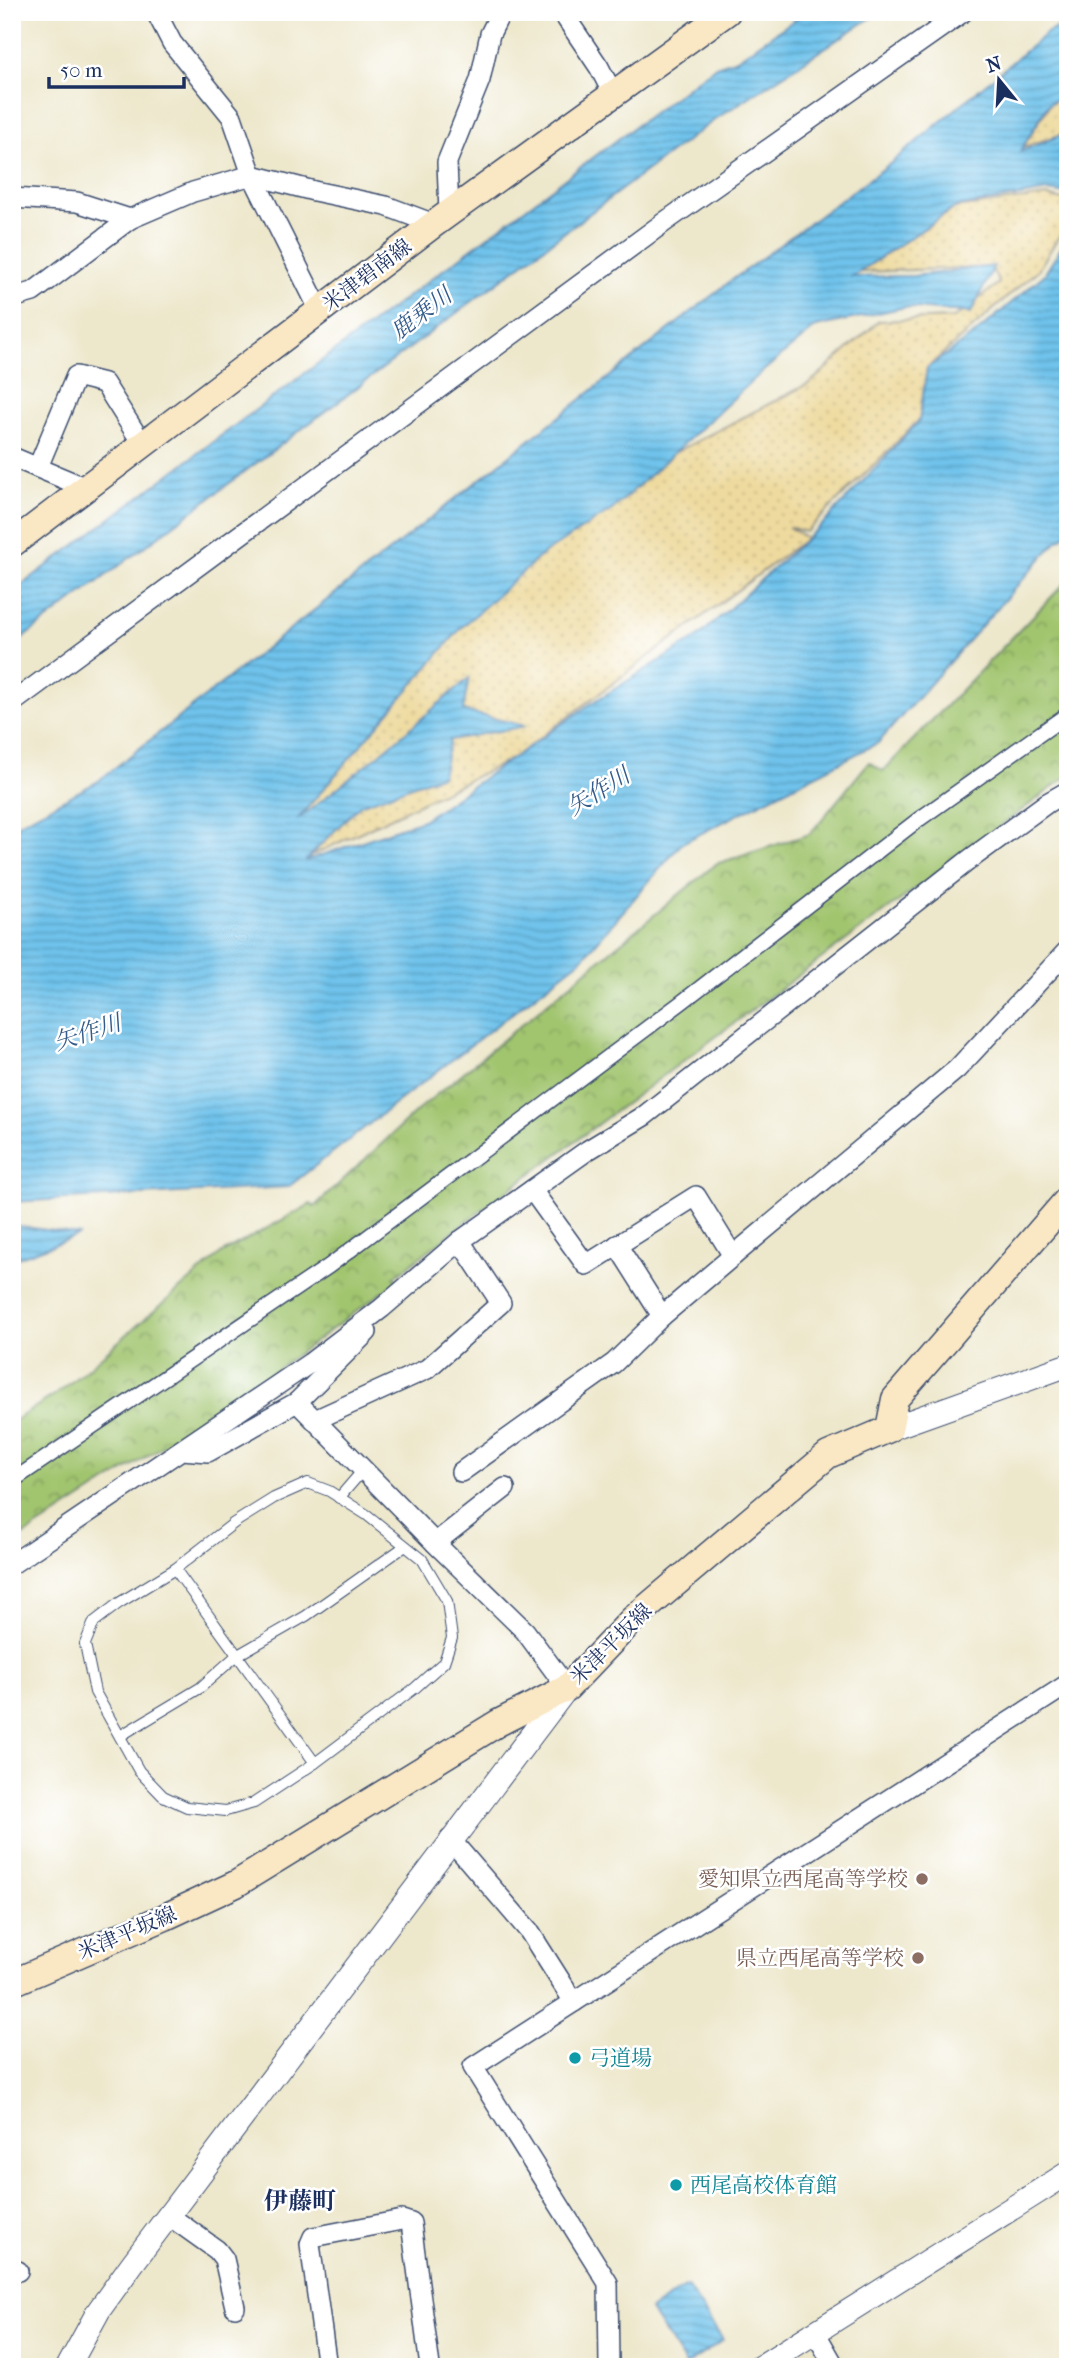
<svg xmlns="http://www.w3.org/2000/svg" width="1080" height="2379" font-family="'IM FELL French Canon','Noto Serif JP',serif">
<defs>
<pattern id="sand-dots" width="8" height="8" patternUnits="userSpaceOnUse" patternTransform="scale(1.75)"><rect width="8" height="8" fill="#eeda9e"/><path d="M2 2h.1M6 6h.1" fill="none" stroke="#ccbb8a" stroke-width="1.8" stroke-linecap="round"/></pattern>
<pattern id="park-crowns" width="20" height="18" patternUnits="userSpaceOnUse" patternTransform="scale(1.75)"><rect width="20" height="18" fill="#a1c56e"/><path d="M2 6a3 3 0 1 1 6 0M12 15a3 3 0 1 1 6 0" fill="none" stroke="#82a05e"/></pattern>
<pattern id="water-rules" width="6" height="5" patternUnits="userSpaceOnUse" patternTransform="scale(1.75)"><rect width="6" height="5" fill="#6fc3ec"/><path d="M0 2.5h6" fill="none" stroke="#5a9fc2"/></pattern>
</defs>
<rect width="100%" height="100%" fill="#fff"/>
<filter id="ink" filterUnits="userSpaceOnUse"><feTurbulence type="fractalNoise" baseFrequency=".0143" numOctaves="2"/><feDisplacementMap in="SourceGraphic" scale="14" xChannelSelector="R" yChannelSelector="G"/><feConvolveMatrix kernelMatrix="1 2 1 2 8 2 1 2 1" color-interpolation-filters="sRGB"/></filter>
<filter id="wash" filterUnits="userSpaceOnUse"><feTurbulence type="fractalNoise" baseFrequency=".00686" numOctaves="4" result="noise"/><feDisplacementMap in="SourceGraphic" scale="28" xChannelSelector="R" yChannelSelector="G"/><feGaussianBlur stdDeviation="1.57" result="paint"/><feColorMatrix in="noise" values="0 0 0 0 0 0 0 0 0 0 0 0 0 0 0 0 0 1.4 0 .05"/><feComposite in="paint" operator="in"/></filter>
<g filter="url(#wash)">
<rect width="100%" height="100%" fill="#ede7cb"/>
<!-- sand -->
<g fill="url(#sand-dots)" stroke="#84847e" stroke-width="2">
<polygon points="1068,93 1068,132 1023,147 1050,104"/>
<polygon points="1047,196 1068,201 1068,222 1038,270 927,368 920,419 806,532 788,527 807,538 512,759 224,898 369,676 674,453 810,383 879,321 954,318 999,283 991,267 859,272 955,208"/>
</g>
<!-- park -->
<polygon fill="url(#park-crowns)" stroke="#5e7a66" stroke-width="2" points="1068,580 1068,776 471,1218 394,1277 398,1281 238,1398 12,1543 12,1422 62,1390 222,1253 311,1204 314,1207 418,1110 716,864 810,834 869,762 883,771"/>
<!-- water -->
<g fill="url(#water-rules)" stroke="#4579a5" stroke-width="2">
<polygon points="806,12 880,12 717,118 12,646 12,592 716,66 737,59"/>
<polygon points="1068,22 1068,92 1048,105 1020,152 1068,132 1068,194 1048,191 956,207 852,277 914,276 994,266 971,313 905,307 816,327 762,372 612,510 543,554 461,628 297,820 380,754 469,678 463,711 526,726 450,740 442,775 360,805 305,861 423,820 589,705 698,637 827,520 919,421 927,368 975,334 1044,275 1068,237 1068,533 1054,544 878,743 682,843 582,959 288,1187 12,1202 12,827 97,782 728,283 891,163 1048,32"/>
<polygon points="12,1225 80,1235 12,1260"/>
<polygon points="687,2286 723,2340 686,2365 650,2310"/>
</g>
</g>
<g filter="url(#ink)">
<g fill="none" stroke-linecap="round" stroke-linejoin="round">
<!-- service casing -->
<g stroke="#3a4b6e" stroke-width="12">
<g id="service">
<polygon points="308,1483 329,1491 367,1515 422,1559 447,1601 452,1638 444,1662 415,1688 315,1763 254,1803 226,1811 187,1807 163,1796 139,1771 95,1692 85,1644 94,1622 119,1603 175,1569 234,1523 274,1498"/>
<polyline points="339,1498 363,1470"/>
<polyline points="175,1569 315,1763"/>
<polyline points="120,1736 200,1688 236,1656 306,1616 404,1547"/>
</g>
</g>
<!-- pedestrian casing -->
<g stroke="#3a4b6e" stroke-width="17">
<polyline id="pedestrian" points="12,1481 329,1266 682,1002 918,820 1068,714"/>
</g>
<!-- minor casing -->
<g stroke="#3a4b6e" stroke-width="22">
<g id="minor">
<polyline points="156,12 172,43 232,117 252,175 320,311"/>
<polyline points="562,12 599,67 613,94"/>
<polyline points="12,198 77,202 130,219"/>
<polyline points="449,213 447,162 480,80 490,34 501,12"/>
<polyline points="12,298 33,292 130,219 193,192 252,175 314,191 386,206 434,224"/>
<polyline points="12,457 86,488"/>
<polyline points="38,467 76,376 104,383 143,445"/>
<polyline points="12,703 666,221 963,12"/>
<polyline points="532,1190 586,1265 696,1196 733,1256 957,1069 1068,950"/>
<polyline points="617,1245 662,1316 733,1256"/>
<polyline points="297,1402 441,1549 525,1631 567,1688"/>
<polyline points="315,1420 427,1369 501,1303 460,1241"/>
<polyline points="182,1450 208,1452 297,1402 367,1332"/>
<polyline points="461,1472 614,1363 662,1316"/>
<polyline points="435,1543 505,1488"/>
<polyline points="12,1564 310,1363 382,1308 460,1241 588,1150 644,1116 969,860 1047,803 1068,791"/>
<polyline points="450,1839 529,1931 574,2002"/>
<polyline points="168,2215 217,2250 224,2259 235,2307"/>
<polyline points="12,2271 18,2271"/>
<polyline points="815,2332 835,2367"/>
<polyline points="327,2367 310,2244 313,2237 402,2220 411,2223 430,2367"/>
<polyline points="609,2367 608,2283 473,2067 1068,1684"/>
</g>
</g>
<!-- tertiary casing -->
<g stroke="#3a4b6e" stroke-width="25">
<g id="tertiary">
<polyline points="889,1429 1068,1365"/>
<polyline points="68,2367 99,2310 132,2264 567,1688"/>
<polyline points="760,2367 1068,2173"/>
</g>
</g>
<!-- secondary casing -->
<g stroke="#3a4b6e" stroke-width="29">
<g id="secondary">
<polyline points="12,544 434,224 727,12"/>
<polyline points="12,1983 165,1917 236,1884 498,1723 567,1688 633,1619 828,1455 889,1429 895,1399 1068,1199"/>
</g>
</g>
<!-- service -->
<use href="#service" stroke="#fff" stroke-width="10"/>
<!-- pedestrian -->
<use href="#pedestrian" stroke="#fff" stroke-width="14"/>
<!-- minor -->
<use href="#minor" stroke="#fff" stroke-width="19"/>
<!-- tertiary -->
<use href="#tertiary" stroke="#fff" stroke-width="23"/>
<!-- secondary -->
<use href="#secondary" stroke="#fae7c3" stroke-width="26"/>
</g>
</g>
<!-- markers -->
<g fill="#8d6e63" stroke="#fff" stroke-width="2.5">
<circle cx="922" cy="1879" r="7"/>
<circle cx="918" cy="1958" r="7"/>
</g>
<g fill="#0f9aa8" stroke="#fff" stroke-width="2.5">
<circle cx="575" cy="2058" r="7"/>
<circle cx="676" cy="2185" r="7"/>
</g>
<g text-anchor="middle" stroke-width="5" stroke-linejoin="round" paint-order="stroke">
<!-- street labels -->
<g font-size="21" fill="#1b2f5e" stroke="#fff">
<text transform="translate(367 275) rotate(-37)" y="7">米津碧南線</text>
<text transform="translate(611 1644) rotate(-45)" y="7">米津平坂線</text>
<text transform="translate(127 1933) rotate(-23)" y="7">米津平坂線</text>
</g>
<!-- education labels -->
<g font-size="21" fill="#785e54" stroke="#fff" text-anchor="end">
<text x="908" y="1886">愛知県立西尾高等学校</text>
<text x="904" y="1965">県立西尾高等学校</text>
</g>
<!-- culture labels -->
<g font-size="21" fill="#0d838f" stroke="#fff" text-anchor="start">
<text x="589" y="2065">弓道場</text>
<text x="690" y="2192">西尾高校体育館</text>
</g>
<!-- water labels -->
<g font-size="23" font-style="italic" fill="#345b89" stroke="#fff">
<text transform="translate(421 313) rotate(-37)" y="8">鹿乗川</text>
<text transform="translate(598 791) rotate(-32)" y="8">矢作川</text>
<text transform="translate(87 1032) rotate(-18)" y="8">矢作川</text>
</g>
<!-- quarter labels -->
<g font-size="24" font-weight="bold" fill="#1b2f5e" stroke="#fff">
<text x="300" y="2209">伊藤町</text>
</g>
</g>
<!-- margin -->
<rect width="1080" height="2379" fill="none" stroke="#fff" stroke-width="42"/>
<!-- north arrow -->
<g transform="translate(999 80) rotate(342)" stroke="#ffffff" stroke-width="5" paint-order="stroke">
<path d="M0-5L12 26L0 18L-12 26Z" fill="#1b2f5e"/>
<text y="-10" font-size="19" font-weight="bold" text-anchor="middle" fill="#1b2f5e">N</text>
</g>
<!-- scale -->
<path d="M49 77v10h135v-10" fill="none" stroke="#1b2f5e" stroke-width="3.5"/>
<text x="60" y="77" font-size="21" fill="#1b2f5e" stroke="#ffffff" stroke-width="5" paint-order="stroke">50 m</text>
</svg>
